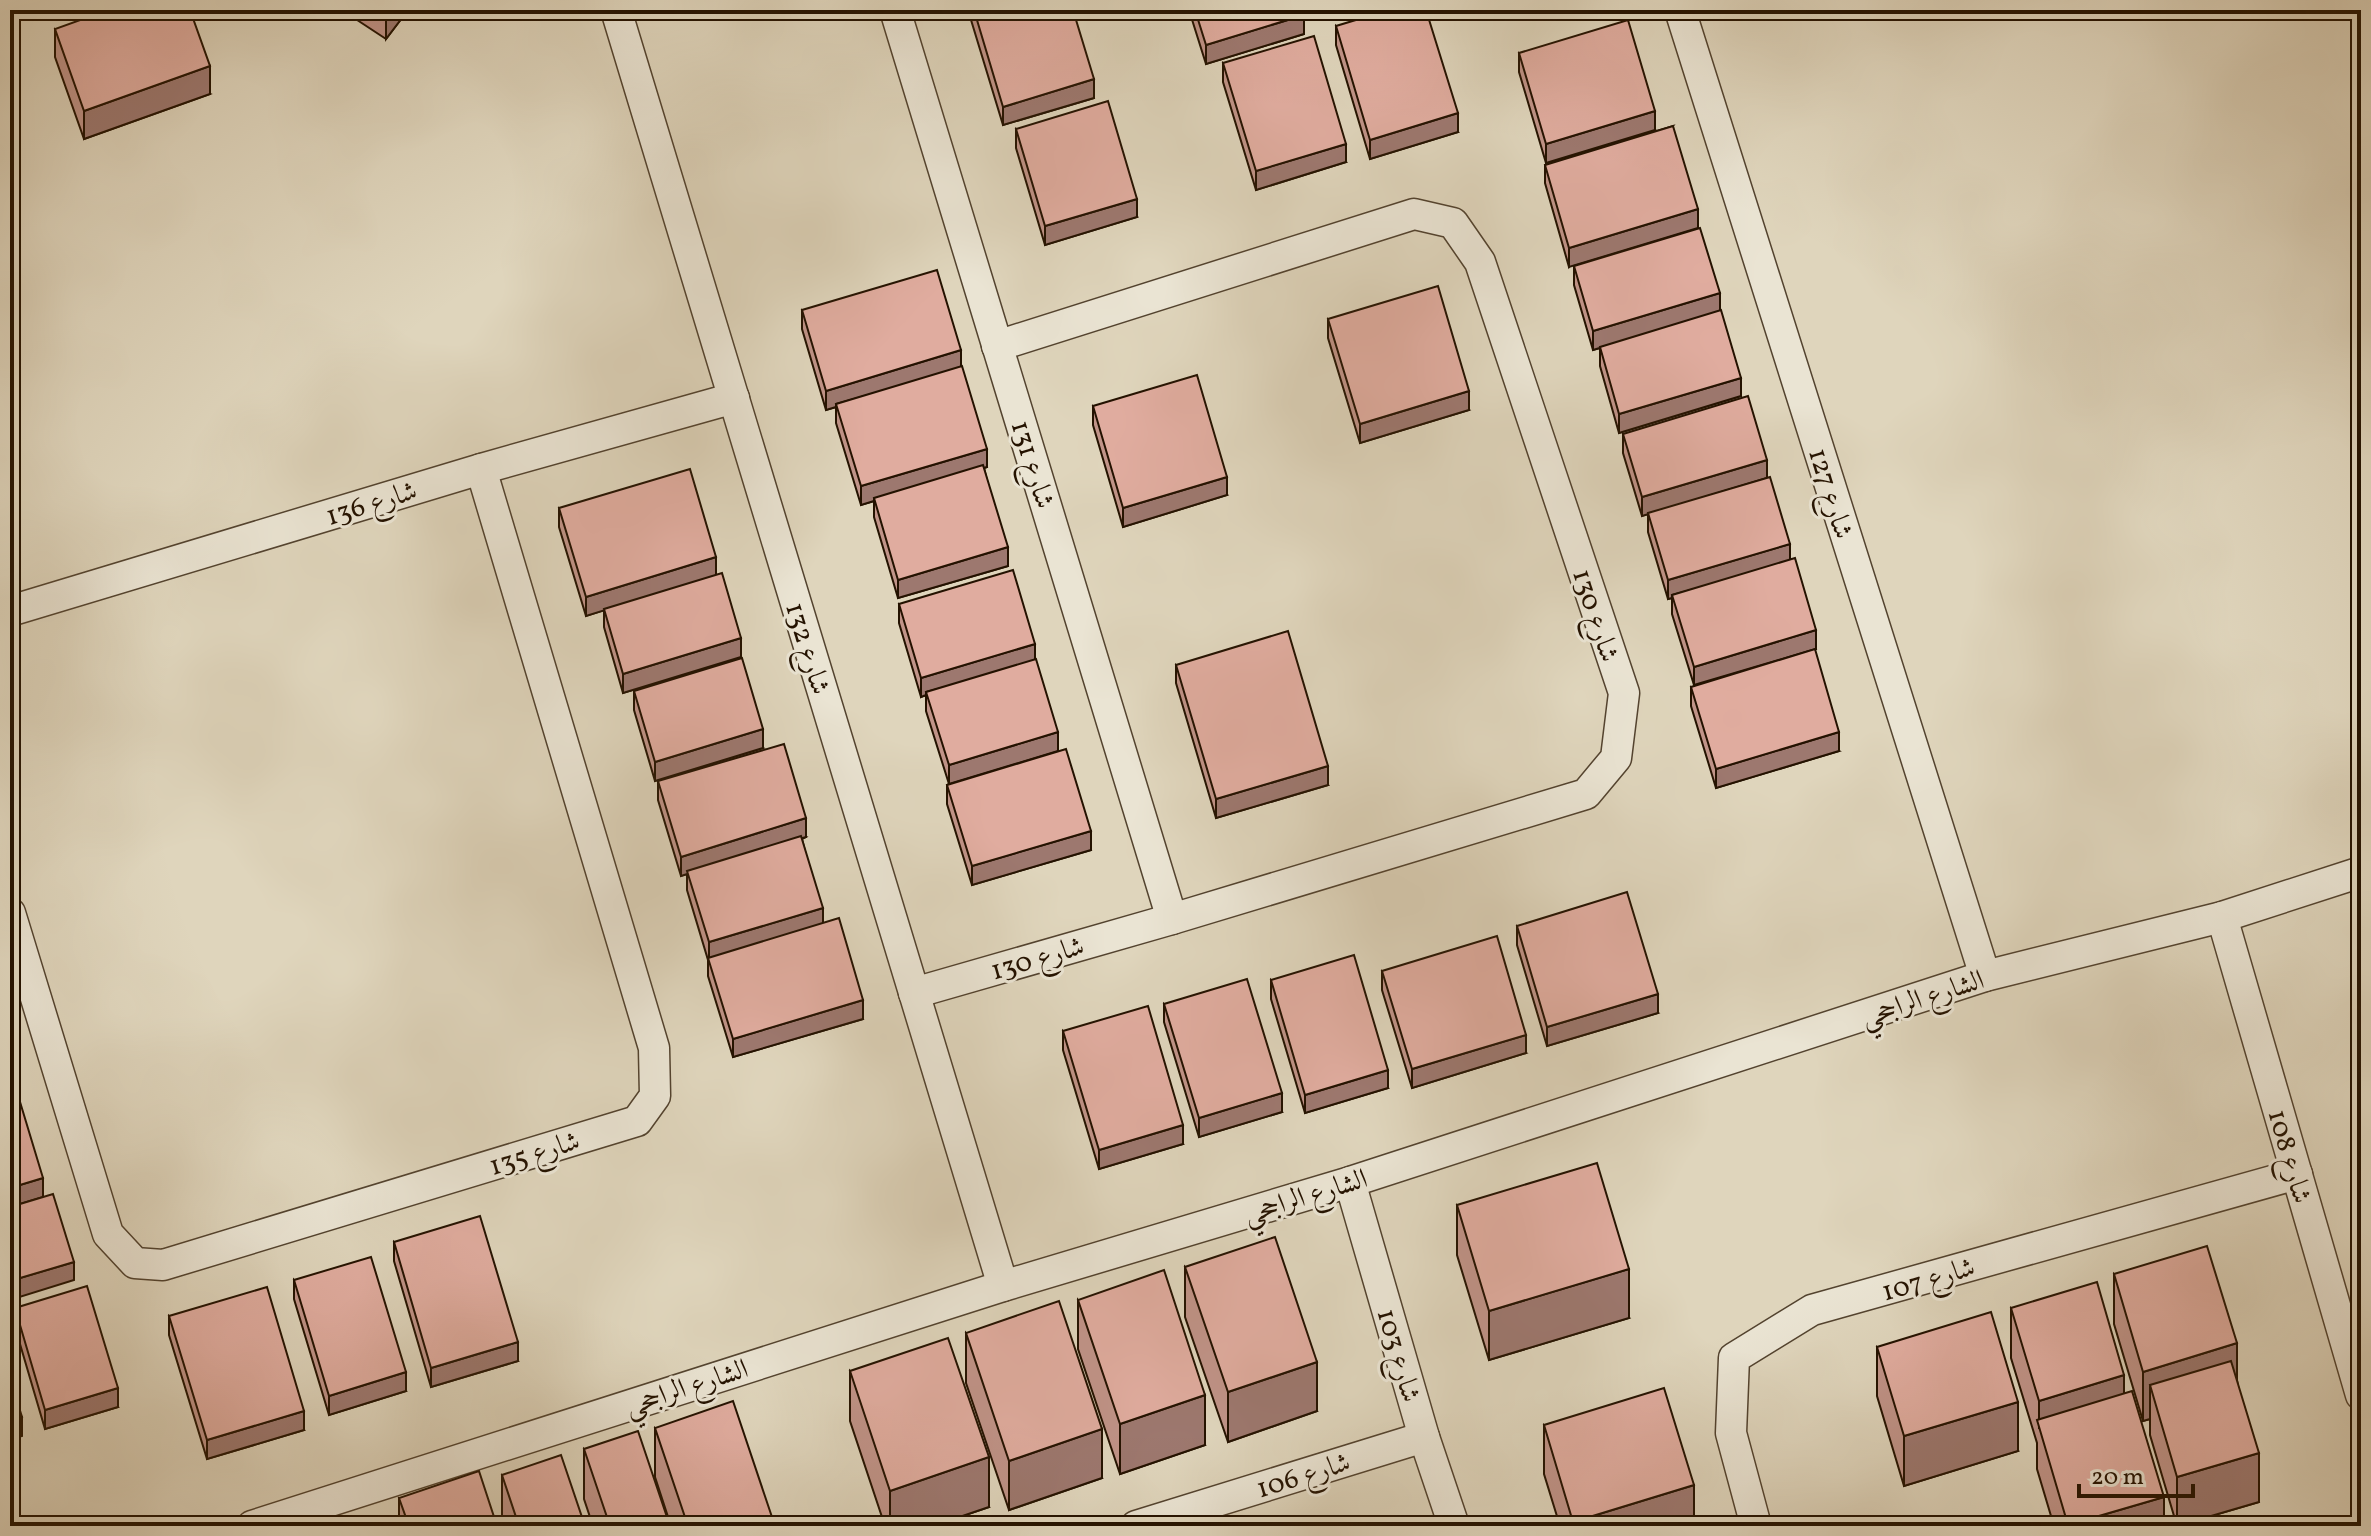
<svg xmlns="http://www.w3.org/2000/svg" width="2371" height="1536" font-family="Vollkorn,Amiri,serif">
<rect width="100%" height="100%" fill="#dfd5bc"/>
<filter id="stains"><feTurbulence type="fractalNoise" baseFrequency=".0025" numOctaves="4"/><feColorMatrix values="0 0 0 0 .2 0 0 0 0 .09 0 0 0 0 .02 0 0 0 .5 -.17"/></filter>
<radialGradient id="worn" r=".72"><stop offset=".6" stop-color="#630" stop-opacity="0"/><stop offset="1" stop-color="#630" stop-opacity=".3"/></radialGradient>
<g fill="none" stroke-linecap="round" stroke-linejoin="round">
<!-- minor casing -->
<g stroke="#53432f" stroke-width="33">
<g id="minor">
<polyline points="616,10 1003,1286"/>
<polyline points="895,10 1172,919"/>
<polyline points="1680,10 1985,976"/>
<polyline points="10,611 481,469 734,398"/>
<polyline points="10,913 108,1234 135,1263 163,1265 637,1121 655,1096 654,1048 481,469"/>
<polyline points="2222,917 2361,1395"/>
<polyline points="914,993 1172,919 1586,794 1616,758 1624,693 1480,262 1453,223 1414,214 997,346"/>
<polyline points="1350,1182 1424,1437 1454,1526"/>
<polyline points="252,1526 1003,1286 1350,1182 1985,976 2222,917 2361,872"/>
<polyline points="1136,1526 1424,1437"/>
<polyline points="1756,1526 1731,1433 1734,1358 1812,1310 2297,1174"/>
</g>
</g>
<!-- minor -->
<use href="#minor" stroke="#eae4d3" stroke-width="30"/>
</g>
<!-- wall -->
<g fill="#c19489" stroke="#241200" stroke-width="2">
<polygon points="342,10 408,10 386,39"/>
<polygon points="968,10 1073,10 1094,98 1003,125"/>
<polygon points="1189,10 1302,10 1304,34 1206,64"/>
<polygon points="1336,26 1458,132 1370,159 1336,45"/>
<polygon points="55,29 210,94 84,139 55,57"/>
<polygon points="1519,53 1655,130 1546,163 1519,72"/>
<polygon points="1223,63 1346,162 1256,190 1223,82"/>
<polygon points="1673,126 1569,267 1545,183 1545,165"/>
<polygon points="1016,129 1137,217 1045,245 1016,148"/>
<polygon points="1574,266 1720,311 1741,396 1619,433 1600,366 1600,348 1593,350 1574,285"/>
<polygon points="802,310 961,367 987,467 984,468 1008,566 898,598 874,517 874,501 861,505 836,423 836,407 826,410 802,329"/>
<polygon points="1328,319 1469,410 1360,443 1328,338"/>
<polygon points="1093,406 1227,495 1123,527 1093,425"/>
<polygon points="1623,434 1767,477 1816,649 1694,685 1672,614 1672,598 1668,599 1648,532 1648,514 1642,516 1623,453"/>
<polygon points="559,508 716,575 741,657 623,693 604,627 604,610 586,616 559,527"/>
<polygon points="899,604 1035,659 1058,751 1091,850 972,885 947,804 947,785 949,784 926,711 926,695 921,697 899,623"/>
<polygon points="1176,665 1328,785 1216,818 1176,683"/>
<polygon points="1691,687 1839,751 1716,788 1691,706"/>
<polygon points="634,691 763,748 655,781 634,710"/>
<polygon points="658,781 806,837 802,839 823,923 863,1019 733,1057 708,976 708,960 687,890 687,874 681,876 658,800"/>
<polygon points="1517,926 1658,1013 1547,1046 1517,945"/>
<polygon points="1382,971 1526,1053 1412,1088 1382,990"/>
<polygon points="1271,980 1388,1088 1305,1113 1271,999"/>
<polygon points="1164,1004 1282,1112 1199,1137 1164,1022"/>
<polygon points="1063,1031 1183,1144 1099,1169 1063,1050"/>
<polygon points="1457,1205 1629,1318 1489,1360 1457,1255"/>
<polygon points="394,1242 518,1361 431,1387 394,1261"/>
<polygon points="1185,1267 1317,1411 1228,1442 1185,1317"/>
<polygon points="2114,1274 2237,1380 2259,1502 2177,1526 2150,1435 2150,1419 2143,1421 2114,1324"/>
<polygon points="294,1280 406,1391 329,1415 294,1299"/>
<polygon points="1078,1300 1205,1445 1120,1474 1078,1349"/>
<polygon points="15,1308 118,1407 45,1429 15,1327"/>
<polygon points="2011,1308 2124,1393 2164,1526 2054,1526 2037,1469 2037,1443 2011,1358"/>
<polygon points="169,1316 304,1430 207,1459 169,1335"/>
<polygon points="966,1333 1102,1478 1009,1510 966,1383"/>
<polygon points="1877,1347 2018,1451 1904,1486 1877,1396"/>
<polygon points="850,1371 989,1507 933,1526 885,1526 850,1421"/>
<polygon points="1544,1425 1694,1526 1560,1526 1544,1474"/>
<polygon points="655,1428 774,1526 671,1526 655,1477"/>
<polygon points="584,1449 670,1526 593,1526 584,1499"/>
<polygon points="502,1475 585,1526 502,1526"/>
<polygon points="399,1498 497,1526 399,1526"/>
</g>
<!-- shaded-wall -->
<g fill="#9d786f" stroke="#241200" stroke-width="2">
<polygon points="386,10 408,10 386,39"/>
<polygon points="1304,15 1304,34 1206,64 1206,45"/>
<polygon points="210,66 210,94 84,139 84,111"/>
<polygon points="1094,79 1094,98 1003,125 1003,107"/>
<polygon points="1655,111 1655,130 1546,163 1546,144"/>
<polygon points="1458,113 1458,132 1370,159 1370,140"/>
<polygon points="1346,144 1346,162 1256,190 1256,171"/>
<polygon points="1137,199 1137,217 1045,245 1045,226"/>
<polygon points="1698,209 1698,228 1569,267 1569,248"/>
<polygon points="1720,293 1720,312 1593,350 1593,331"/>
<polygon points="961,350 961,369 836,404 836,407 826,410 826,391"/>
<polygon points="1741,378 1741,396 1619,433 1619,414"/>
<polygon points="1469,391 1469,410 1360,443 1360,424"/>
<polygon points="987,449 987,467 875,501 874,498 874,501 861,505 861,486"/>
<polygon points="1767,460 1767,478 1642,516 1642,497"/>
<polygon points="1227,477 1227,495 1123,527 1123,508"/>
<polygon points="1790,544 1790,563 1672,595 1672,598 1668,599 1668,580"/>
<polygon points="1008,547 1008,566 898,598 898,580"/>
<polygon points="716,557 716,576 586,616 586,597"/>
<polygon points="1816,630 1816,649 1694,685 1694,667"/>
<polygon points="741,638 741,657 623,693 623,674"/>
<polygon points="1035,644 1035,663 926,692 926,695 921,697 921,678"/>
<polygon points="763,729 763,748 655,781 655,762"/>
<polygon points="1058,732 1058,751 949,784 949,765"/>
<polygon points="1839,732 1839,751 1716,788 1716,769"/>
<polygon points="1328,766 1328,785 1216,818 1216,799"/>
<polygon points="806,818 806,837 681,876 681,857"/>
<polygon points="1091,831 1091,850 972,885 972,866"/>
<polygon points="823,908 823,927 709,961 709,942"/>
<polygon points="1658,994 1658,1013 1547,1046 1547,1027"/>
<polygon points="863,1000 863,1019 733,1057 733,1039"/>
<polygon points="1526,1035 1526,1053 1412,1088 1412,1069"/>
<polygon points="1388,1070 1388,1088 1305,1113 1305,1095"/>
<polygon points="1282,1093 1282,1112 1199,1137 1199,1118"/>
<polygon points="1183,1125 1183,1144 1099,1169 1099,1150"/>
<polygon points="43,1178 43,1197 10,1207 10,1188"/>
<polygon points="74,1262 74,1280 10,1300 10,1281"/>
<polygon points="1629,1269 1629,1318 1489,1360 1489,1311"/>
<polygon points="518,1342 518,1361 431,1387 431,1368"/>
<polygon points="2237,1343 2237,1393 2150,1385 2150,1419 2143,1421 2143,1372"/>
<polygon points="1317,1362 1317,1411 1228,1442 1228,1392"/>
<polygon points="406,1372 406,1391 329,1415 329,1396"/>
<polygon points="2124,1375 2124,1425 2039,1428 2039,1401"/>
<polygon points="118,1388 118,1407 45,1429 45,1410"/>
<polygon points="1205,1395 1205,1445 1120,1474 1120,1424"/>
<polygon points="2018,1402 2018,1451 1904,1486 1904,1436"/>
<polygon points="304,1411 304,1430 207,1459 207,1440"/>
<polygon points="22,1417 22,1436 10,1439 10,1420"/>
<polygon points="1102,1429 1102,1478 1009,1510 1009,1461"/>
<polygon points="2259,1453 2259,1502 2177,1526 2177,1477"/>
<polygon points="989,1457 989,1507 933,1526 890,1526 890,1491"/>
<polygon points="1694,1485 1694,1526 1573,1526 1573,1522"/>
<polygon points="2164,1497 2164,1526 2068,1526 2068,1525"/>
</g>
<!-- building -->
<g fill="#e0ac9f" stroke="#241200" stroke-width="2">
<polygon points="108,10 190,10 210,66 84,111 55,29"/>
<polygon points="974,10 1073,10 1094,79 1003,107"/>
<polygon points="1195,10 1302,10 1304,15 1206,45"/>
<polygon points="1389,10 1426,10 1458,113 1370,140 1336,26"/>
<polygon points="1628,20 1655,111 1546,144 1519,53"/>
<polygon points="1314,36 1346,144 1256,171 1223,63"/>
<polygon points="1108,101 1137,199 1045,226 1016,129"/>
<polygon points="1673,126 1698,209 1569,248 1545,165"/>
<polygon points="1700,228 1720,293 1593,331 1574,266"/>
<polygon points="937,270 961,350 826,391 802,310"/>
<polygon points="1438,286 1469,391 1360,424 1328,319"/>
<polygon points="1721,310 1741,378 1619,414 1600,347"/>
<polygon points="962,366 987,449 861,486 836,404"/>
<polygon points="1197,375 1227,477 1123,508 1093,406"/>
<polygon points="1748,396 1767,460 1642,497 1623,434"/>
<polygon points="983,465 1008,547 898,580 874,498"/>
<polygon points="690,469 716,557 586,597 559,508"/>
<polygon points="1770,477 1790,544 1668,580 1648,513"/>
<polygon points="1795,558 1816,630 1694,667 1672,595"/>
<polygon points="1013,570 1035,644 921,678 899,604"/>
<polygon points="722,573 741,638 623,674 604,609"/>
<polygon points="1288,631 1328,766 1216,799 1176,665"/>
<polygon points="1815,649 1839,732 1716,769 1691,687"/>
<polygon points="742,658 763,729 655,762 634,691"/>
<polygon points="1036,659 1058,732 949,765 926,692"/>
<polygon points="784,744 806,818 681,857 658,781"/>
<polygon points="1066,749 1091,831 972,866 947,785"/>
<polygon points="801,836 823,908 709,942 687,871"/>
<polygon points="1627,892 1658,994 1547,1027 1517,926"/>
<polygon points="839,918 863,1000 733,1039 708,958"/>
<polygon points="1497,936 1526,1035 1412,1069 1382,971"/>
<polygon points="1354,955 1388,1070 1305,1095 1271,980"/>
<polygon points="1247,979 1282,1093 1199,1118 1164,1004"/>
<polygon points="1148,1006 1183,1125 1099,1150 1063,1031"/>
<polygon points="14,1082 43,1178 10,1188 10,1083"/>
<polygon points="1597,1163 1629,1269 1489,1311 1457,1205"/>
<polygon points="53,1194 74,1262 10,1281 10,1207"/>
<polygon points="480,1216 518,1342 431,1368 394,1242"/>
<polygon points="1275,1237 1317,1362 1228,1392 1185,1267"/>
<polygon points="2207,1246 2237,1343 2143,1372 2114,1274"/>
<polygon points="371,1257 406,1372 329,1396 294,1280"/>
<polygon points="1164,1270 1205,1395 1120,1424 1078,1300"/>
<polygon points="2097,1282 2124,1375 2039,1401 2011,1308"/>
<polygon points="87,1286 118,1388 45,1410 15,1308"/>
<polygon points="267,1287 304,1411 207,1440 169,1316"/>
<polygon points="1059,1301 1102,1429 1009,1461 966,1333"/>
<polygon points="1991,1312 2018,1402 1904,1436 1877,1347"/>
<polygon points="948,1338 989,1457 890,1491 850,1371"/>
<polygon points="2231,1361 2259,1453 2177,1477 2150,1385"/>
<polygon points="10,1378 22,1417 10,1420"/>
<polygon points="1664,1388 1694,1485 1573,1522 1544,1425"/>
<polygon points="2132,1391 2164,1497 2068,1525 2037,1420"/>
<polygon points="733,1401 774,1523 765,1526 688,1526 655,1428"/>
<polygon points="638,1431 670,1526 610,1526 584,1449"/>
<polygon points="561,1455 585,1526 519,1526 502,1475"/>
<polygon points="479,1471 497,1526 409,1526 399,1498"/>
</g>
<g text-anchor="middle" stroke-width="6" stroke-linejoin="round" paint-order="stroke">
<!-- street labels -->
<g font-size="28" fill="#241200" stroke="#eae4d3">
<text transform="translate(1034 464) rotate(73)" y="10">شارع 131</text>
<text transform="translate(1832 493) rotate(73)" y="10">شارع 127</text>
<text transform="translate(371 502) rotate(-17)" y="10">شارع 136</text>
<text transform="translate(1597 615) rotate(72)" y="10">شارع 130</text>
<text transform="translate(809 648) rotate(73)" y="10">شارع 132</text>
<text transform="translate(1037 957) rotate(-16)" y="10">شارع 130</text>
<text transform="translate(1922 997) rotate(-18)" y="10">الشارع الراجحي</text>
<text transform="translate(534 1152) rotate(-17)" y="10">شارع 135</text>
<text transform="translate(2291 1156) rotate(74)" y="10">شارع 108</text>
<text transform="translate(1305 1195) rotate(-17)" y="10">الشارع الراجحي</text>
<text transform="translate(1928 1278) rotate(-16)" y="10">شارع 107</text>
<text transform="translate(1400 1355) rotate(74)" y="10">شارع 103</text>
<text transform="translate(686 1386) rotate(-18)" y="10">الشارع الراجحي</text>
<text transform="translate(1303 1474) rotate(-17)" y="10">شارع 106</text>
</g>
</g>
<!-- margin -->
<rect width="2371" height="1536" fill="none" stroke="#dfd5bc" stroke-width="40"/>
<rect x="12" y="12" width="2347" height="1512" fill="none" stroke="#241200" stroke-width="4"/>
<rect x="20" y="20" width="2331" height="1496" fill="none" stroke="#241200" stroke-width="2"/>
<!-- scale -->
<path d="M2079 1484v12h114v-12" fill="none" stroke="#241200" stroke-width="4"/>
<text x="2091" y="1484" font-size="24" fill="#241200" stroke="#eae4d3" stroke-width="6" paint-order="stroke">20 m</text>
<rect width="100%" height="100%" filter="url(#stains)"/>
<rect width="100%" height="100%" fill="url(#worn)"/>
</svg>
